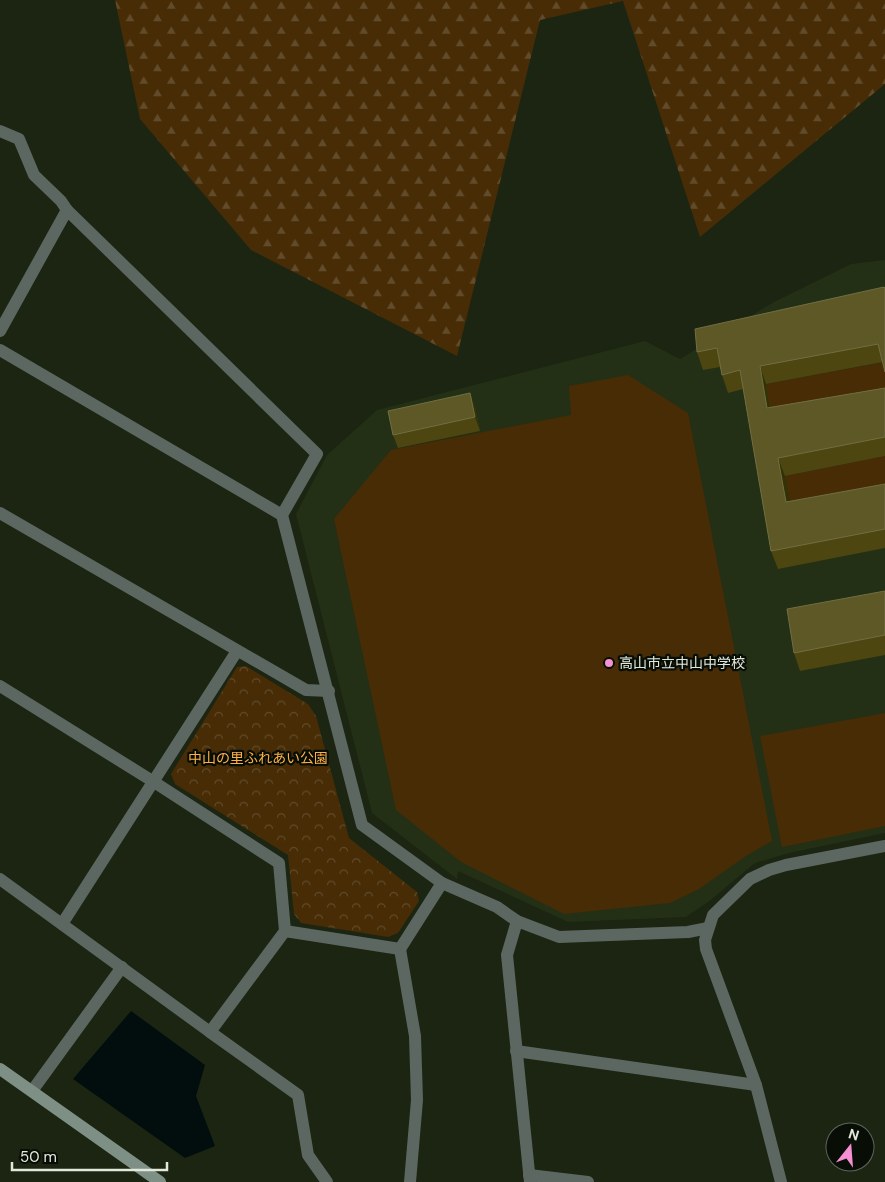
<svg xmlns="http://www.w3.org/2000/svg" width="885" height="1182" font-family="'DM Sans','Noto Sans JP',sans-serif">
<defs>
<pattern id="forest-firs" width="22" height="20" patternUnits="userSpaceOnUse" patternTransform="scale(1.25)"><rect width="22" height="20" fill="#472c06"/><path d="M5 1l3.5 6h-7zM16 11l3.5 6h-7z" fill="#614b2a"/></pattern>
<pattern id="park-crowns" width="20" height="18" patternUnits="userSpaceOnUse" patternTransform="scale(1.25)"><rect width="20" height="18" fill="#472c06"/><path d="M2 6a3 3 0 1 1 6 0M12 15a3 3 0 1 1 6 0" fill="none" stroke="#614b2a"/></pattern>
</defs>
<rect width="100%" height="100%" fill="#1b2511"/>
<!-- built -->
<polygon fill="#233016" points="885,260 885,833 789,853 755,863 708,902 686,917 568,922 458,871 457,879 372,813 296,514 327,455 377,410 645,341 680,359 774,302 851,264"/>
<!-- green -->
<g fill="#472c06">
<polygon points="885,362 885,407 773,426 766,384"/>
<polygon points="628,375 688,413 772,841 746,856 699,889 670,903 564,914 461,862 396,810 334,519 391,450 571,415 569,386"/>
<polygon points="885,456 885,503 793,520 785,476"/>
<polygon points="885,713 885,826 782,847 760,736"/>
</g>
<!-- forest -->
<polygon fill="url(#forest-firs)" points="115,0 885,0 885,84 700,237 623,1 540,20 457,356 251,250 140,119"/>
<!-- park -->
<polygon fill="url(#park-crowns)" points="246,666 308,704 316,716 349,838 417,892 419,901 398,933 388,937 301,923 294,914 288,855 175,784 171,774 237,667"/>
<!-- water -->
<polygon fill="#010e0d" points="131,1011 205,1065 196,1096 215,1146 185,1158 73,1079"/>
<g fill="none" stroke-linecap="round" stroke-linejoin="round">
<!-- street -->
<g stroke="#5c6761" stroke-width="12">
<polyline points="0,131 19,139 34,175 61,201 67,210"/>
<polyline points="0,331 67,210 317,454 282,515 362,825 442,883 497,907 517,921 559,937 688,932 708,928"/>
<polyline points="0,350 282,515"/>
<polyline points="0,513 306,690 329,691"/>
<polyline points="0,686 154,782 279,863 285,931"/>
<polyline points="0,879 210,1032 285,931 400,949 442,883"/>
<polyline points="517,921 507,955 530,1182"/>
<polyline points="62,924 237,651"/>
<polyline points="400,949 415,1036 417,1100 410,1182"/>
<polyline points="210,1032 298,1095 308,1155 327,1182"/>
<polyline points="516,1051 756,1085"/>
<polyline points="32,1091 122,967"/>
<polyline points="529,1175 588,1182"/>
<polyline points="781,1182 756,1085 706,949 705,940 713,915 750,879 769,870 786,865 885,846"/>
</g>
<!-- secondary -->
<polyline stroke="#7e8f85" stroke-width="12" points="0,1069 160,1182"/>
</g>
<!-- wall -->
<g fill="#4d4610">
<polygon points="885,288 883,362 766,384 770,407 885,388 885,456 785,476 789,502 885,484 885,548 778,569 771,551 743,389 728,393 722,375 720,367 703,370 697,352"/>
<polygon points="470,393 475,407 480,431 398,448 393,435"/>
<polygon points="885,591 885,655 800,671 794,653"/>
</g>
<!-- shaded-wall -->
<g fill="#323207">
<polygon points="760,366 766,384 773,426 767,408"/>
<polygon points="470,393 475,407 480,431 475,417"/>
<polygon points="778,458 785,476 793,520 786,502"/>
</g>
<!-- building -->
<g fill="#5d5826" stroke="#726e43">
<polygon points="884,287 885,288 885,372 878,344 760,366 767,408 885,388 885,437 778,458 786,502 885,484 885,529 771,551 740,370 722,375 717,348 697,352 695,329"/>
<polygon points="470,393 475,417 393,435 388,411"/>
<polygon points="885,591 885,635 794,653 787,609"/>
</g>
<!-- markers -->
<circle fill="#f591d2" stroke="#080d05" stroke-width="2" cx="609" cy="663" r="5"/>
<g text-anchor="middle" stroke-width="4.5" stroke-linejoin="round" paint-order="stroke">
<!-- poi labels -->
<g font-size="14" fill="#e2e9dc" stroke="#080d05" text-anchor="start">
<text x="619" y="668">高山市立中山中学校</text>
</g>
<!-- park labels -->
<g font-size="14" fill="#ffb146" stroke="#080d05">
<text x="258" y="763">中山の里ふれあい公園</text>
</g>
</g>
<!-- north arrow -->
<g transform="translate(850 1147) rotate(17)"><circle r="24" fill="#080d05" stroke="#5f655b"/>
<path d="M0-4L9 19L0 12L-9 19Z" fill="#f591d2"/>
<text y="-8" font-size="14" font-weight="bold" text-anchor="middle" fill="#e2e9dc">N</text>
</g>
<!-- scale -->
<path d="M12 1162v8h155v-8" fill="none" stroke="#e2e9dc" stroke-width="2.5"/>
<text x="20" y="1162" font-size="15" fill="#e2e9dc" stroke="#080d05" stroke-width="4" paint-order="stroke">50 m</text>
</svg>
